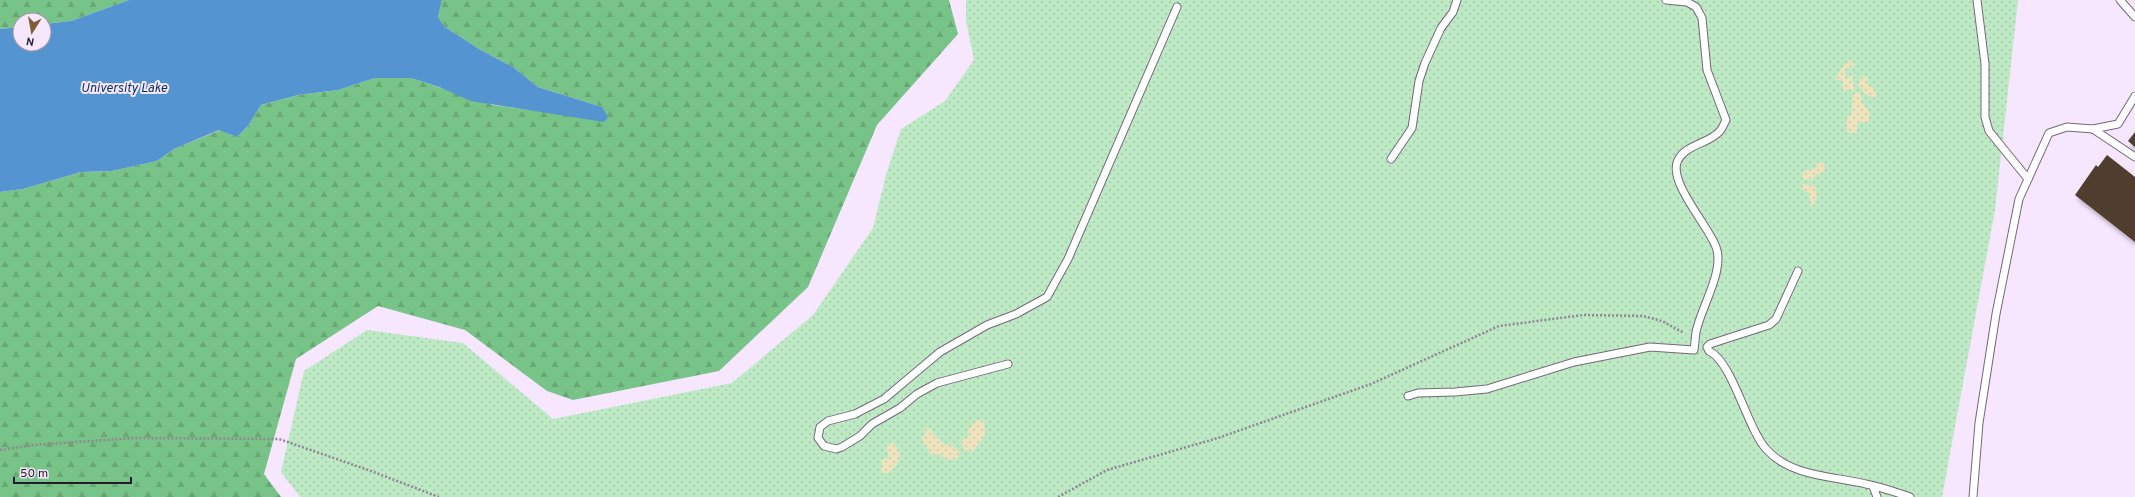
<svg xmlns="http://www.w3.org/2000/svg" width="2135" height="497" font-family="Overpass,sans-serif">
<defs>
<pattern id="grass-dots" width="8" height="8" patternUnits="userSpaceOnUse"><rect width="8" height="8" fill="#bde9c4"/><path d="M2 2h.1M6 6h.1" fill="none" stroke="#a2c7a8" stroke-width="1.8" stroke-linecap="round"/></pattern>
<pattern id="forest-firs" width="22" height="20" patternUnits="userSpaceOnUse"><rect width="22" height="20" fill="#78c387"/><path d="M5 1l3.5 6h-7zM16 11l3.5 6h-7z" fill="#68a774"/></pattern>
<pattern id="sand-dots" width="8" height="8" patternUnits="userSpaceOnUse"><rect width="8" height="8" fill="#ede4be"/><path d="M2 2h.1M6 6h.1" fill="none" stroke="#cbc3a3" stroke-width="1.8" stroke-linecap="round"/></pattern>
<filter id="shadow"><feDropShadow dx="2.5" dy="4.5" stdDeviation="2" flood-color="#0004"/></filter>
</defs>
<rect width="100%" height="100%" fill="#f6e7fe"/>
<!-- grass -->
<polygon fill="url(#grass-dots)" points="966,0 2018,0 1995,210 1942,497 300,497 281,472 304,371 367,330 463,343 553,419 732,383 813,315 873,228 886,175 901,129 945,101 974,60 966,20"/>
<!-- forest -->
<g fill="url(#forest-firs)">
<polygon points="0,0 129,0 71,21 44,24 44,20 20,20 20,27 0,29"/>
<polygon points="442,0 949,0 958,34 877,125 808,287 719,371 573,400 547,391 465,330 378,306 296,359 264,474 281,497 0,497 0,192 23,189 81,172 112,171 157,161 174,149 220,130 237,137 248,126 261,105 298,95 338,90 375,78 411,78 493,105 556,113 602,107 538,87 513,67 479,49 445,27 438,17"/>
</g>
<!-- sand -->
<g fill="url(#sand-dots)">
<polygon points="1850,61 1854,63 1854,66 1846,69 1845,76 1847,78 1853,76 1852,82 1855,87 1852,91 1849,89 1844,91 1843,91 1843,81 1835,79 1843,66"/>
<path d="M1862,76L1868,78L1867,83L1876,91V97C1866,99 1864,91 1858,85Z"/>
<polygon points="1856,92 1861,94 1862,103 1870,113 1869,122 1859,122 1857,126 1857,133 1847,132 1847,116 1851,116 1853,95"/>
<polygon points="1818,162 1824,163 1825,170 1819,175 1816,174 1812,180 1802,179 1804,171 1816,168"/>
<polygon points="1802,184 1815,186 1817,196 1813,206 1810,202 1809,193 1804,191"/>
<polygon points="977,420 984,421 985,435 973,451 964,450 961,443 964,438 969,437 968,430"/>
<path d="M925,429H931L932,433L945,445H952L960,453L957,459C949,460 945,461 940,454L931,455L922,440V437L925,436Z"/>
<polygon points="890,442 895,444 900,453 897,465 888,473 882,473 881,460 889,458 886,446 890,445"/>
</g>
<!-- water -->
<polygon fill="#5494d1" points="129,0 442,0 438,17 445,27 479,49 513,67 538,87 602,107 608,117 604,122 471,101 439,87 411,78 375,78 338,90 298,95 261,105 248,126 237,137 219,130 174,149 157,161 112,171 81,172 23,189 0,192 0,29 20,27 20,44 44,44 44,24 71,21"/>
<!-- building -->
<g fill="#503d2f" filter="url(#shadow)">
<polygon points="2135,132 2135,147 2128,141"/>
<polygon points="2107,155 2135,177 2135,242 2075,195 2096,165 2098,167"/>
</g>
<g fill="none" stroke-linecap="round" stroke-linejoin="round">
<!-- lane casing -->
<g stroke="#75677c" stroke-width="9">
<g id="lane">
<polyline points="1977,0 1985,64 1985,117 1989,131 2028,179"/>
<polyline points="2120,0 2135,17"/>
<polyline points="2093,129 2135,157"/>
<polyline points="1391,159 1412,128 1419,81 1425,63 1441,28 1453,12 1457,0"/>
<path d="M1798,271L1776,319L1769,325L1710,344L1707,347L1709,351C1733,362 1747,429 1767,450C1792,477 1833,476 1866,484C1881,487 1895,492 1910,497"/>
<polyline points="1008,364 937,383 917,394 900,408 872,424 860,436 842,447 836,449 824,446 818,438 820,427 828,421 855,414 884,399 940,352 987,325 1016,314 1047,297 1068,259 1177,7"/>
<path d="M1408,396L1418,393L1455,392L1487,389L1574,362L1650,347L1694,350C1695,344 1695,338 1696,332C1701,307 1725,271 1716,247C1708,225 1667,181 1678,160C1686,144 1709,144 1720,131C1722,129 1724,124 1726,120L1707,70L1702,18L1696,7L1687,2L1666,0"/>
<polyline points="1873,486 1877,497"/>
<polyline points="1973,497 1979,423 1996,314 2019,199 2049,133 2067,127 2093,129 2118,124 2135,96"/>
</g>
</g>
<!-- path -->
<g stroke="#908695" stroke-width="2.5" stroke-dasharray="2 2" stroke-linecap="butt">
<polyline points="0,450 34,445 135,438 279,439 371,471 439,497"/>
<polyline points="1058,497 1107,470 1218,438 1371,384 1499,326 1583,315 1643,316 1662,321 1684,333"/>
</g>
<!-- lane -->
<use href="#lane" stroke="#fff" stroke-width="7"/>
</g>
<g text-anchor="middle" stroke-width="4" stroke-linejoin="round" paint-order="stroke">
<!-- water labels -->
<g font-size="13" font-style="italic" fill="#003158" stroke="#f6e7fe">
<text x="124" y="92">University Lake</text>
</g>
</g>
<!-- north arrow -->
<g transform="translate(32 32) rotate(191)"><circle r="19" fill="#f6e7fe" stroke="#a196a7"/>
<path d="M0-3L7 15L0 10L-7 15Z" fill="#7d5f33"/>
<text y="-6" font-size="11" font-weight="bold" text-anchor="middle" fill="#221d25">N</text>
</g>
<!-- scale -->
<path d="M14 477v6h117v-6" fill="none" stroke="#221d25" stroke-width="2"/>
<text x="20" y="477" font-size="12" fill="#221d25" stroke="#f6e7fe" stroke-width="3" paint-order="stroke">50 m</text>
</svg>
